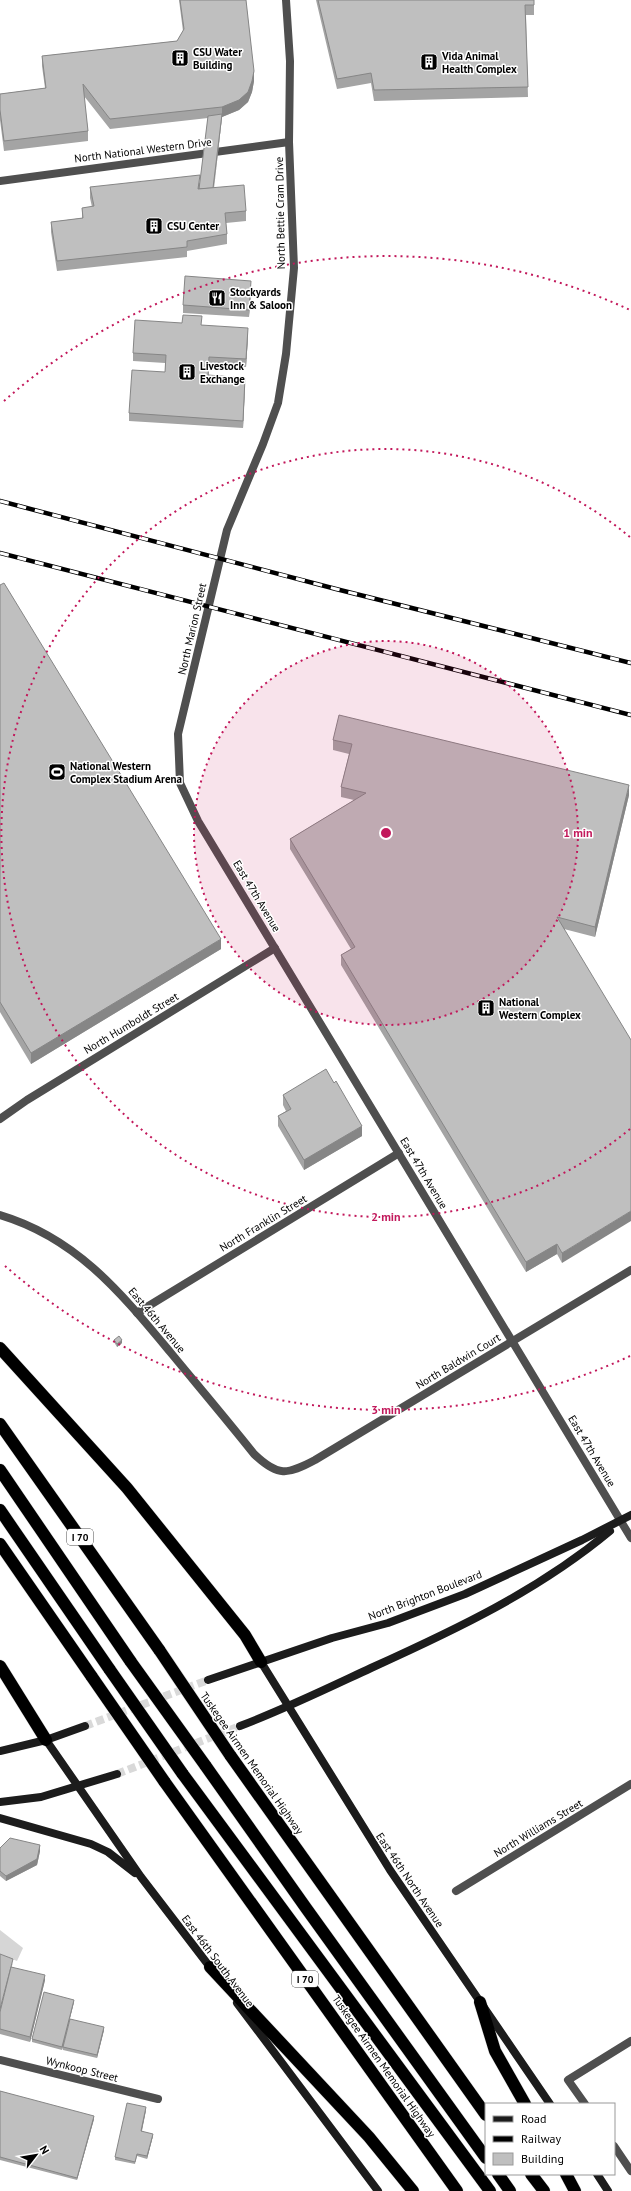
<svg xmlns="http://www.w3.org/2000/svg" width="631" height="2191" font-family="'PT Sans',sans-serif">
<rect width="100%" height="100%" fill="#fff"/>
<!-- green -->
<polygon fill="#d6d6d6" points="0,1930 23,1948 17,1961 0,1954"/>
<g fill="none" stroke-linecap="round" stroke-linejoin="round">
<!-- secondary-tunnel -->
<g stroke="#d9d9d9" stroke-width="8" stroke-dasharray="8 4" stroke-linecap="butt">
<polyline points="85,1726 208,1680"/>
<polyline points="117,1774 240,1726"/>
</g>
<!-- motorway casing -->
<g stroke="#dbdbdb" stroke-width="13">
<g id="motorway">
<polyline points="0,1348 127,1488 245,1635 261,1662"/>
<polyline points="0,1424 160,1651"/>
<polyline points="0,1470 131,1662"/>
<polyline points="0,1510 110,1670"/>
<polyline points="0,1544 92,1677"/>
<polyline points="0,1666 46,1740"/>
<polyline points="230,1755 486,2115"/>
<polyline points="205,1765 306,1908 486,2158"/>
<polyline points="182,1773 490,2191"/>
<polyline points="164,1781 457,2191"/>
<polyline points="210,1967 369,2137 413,2191"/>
<polyline points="480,2002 495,2051 525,2104"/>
<polyline points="498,2174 510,2191"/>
<polyline points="531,2174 544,2191"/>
<polyline points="566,2174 575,2191"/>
</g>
</g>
<!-- minor -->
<g stroke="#4f4f4f" stroke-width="8">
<polyline points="289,142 294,268 286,354 278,403 263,444 227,530 178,734 180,783 198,821 631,1538"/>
<polyline points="0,1119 27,1100 275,948"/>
<path d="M0,1215C77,1238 121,1293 171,1353C199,1387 227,1420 254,1454C278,1477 287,1475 315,1460L631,1270"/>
<polyline points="137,1313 399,1153"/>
<polyline points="456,1891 631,1784"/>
<polyline points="0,2060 158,2099"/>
<polyline points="585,2104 568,2080 631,2041"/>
<polyline points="614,2146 631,2171"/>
</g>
<!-- tertiary -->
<polyline stroke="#4f4f4f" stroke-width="8" points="0,181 289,142 290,61 286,0"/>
<!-- secondary -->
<g stroke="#1c1c1c" stroke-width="8">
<polyline points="261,1662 390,1870 550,2104"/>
<polyline points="208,1680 332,1638 388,1623 465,1594 582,1540 631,1515"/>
<path d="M240,1726C285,1709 328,1688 371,1668C455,1630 538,1591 610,1531"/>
<polyline points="46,1740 141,1877 213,1971"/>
<polyline points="0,1751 46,1740 85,1726"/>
<polyline points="0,1802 41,1797 117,1774"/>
<polyline points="0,1818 91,1844 108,1852 135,1873"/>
<polyline points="237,2003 378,2191"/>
<polyline points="597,2174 608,2191"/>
</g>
<!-- motorway -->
<use href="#motorway" stroke="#000" stroke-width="12"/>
<!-- rail casing -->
<g stroke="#000" stroke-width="4.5">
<g id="rail">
<polyline points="0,501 336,589 631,663"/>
<polyline points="0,553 631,715"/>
</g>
</g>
<!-- rail -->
<use href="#rail" stroke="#fff" stroke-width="3" stroke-dasharray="9" stroke-linecap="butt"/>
<!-- motorway-bridge casing -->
<g stroke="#dbdbdb" stroke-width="13" stroke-linecap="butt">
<g id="motorway-bridge">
<polyline points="160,1651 230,1755"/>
<polyline points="131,1662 205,1765"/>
<polyline points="110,1670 182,1773"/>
<polyline points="92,1677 164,1781"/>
</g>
</g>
<!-- motorway-bridge -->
<use href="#motorway-bridge" stroke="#000" stroke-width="12"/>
</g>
<!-- wall -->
<g fill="#a4a4a4">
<polygon points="179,0 246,0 254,81 252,92 248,102 239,110 222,117 214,188 246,211 246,221 226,223 227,234 227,244 187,251 187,257 57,271 51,232 51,222 82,218 82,208 92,207 90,198 90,187 200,183 208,118 110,129 84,96 88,131 88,141 4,151 0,120 0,94 45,88 42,66 42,56 177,41 183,31"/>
<polygon points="316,0 534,0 534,15 526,15 528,97 374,101 371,83 337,89"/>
<polygon points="251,289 249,317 183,313 183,305"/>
<polygon points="202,325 248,336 246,367 209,365 209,375 245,386 243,428 129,421 129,413 165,372 165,363 133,361 133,353"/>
<polygon points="0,585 221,949 31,1064 0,1012"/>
<polygon points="333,740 629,795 595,937 564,929 562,1263 557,1254 526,1272 341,965 341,955 351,949 290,849 290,839 354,800 341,797 341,787 349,754 333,750"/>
<polygon points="283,1095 362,1136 304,1170 278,1126 278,1116 286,1111 283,1105"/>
<polygon points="114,1340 122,1343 117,1347 114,1342"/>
<polygon points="0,1848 40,1851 37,1865 6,1881 0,1876"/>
<polygon points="13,1962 11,1967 45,1980 30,2042 0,2034 0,2012"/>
<polygon points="74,2002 62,2050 32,2042 32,2039"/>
<polygon points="104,2030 97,2058 63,2050 63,2047"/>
<polygon points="0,2091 94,2119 77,2180 0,2160"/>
<polygon points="146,2110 142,2131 153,2136 147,2159 137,2156 135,2164 115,2160 115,2157"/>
</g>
<!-- shaded-wall -->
<g fill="#868686">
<polygon points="254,71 254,81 252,92 248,102 239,110 222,117 213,197 222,114 222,107"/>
<polygon points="251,281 251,289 249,317 249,310"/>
<polygon points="248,328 248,336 246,367 246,359"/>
<polygon points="245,378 245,386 243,428 243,421"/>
<polygon points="629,785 629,795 595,937 595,927"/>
<polygon points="221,939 221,949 31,1064 31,1053"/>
<polygon points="362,1126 362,1136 304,1170 304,1160"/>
<polygon points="631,1211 631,1221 562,1263 562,1253"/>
<polygon points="557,1244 557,1254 526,1272 526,1262"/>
<polygon points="122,1340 122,1343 117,1347 117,1344"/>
<polygon points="40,1845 40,1851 37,1865 6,1881 6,1876"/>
<polygon points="45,1975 45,1980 30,2042 30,2037"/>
<polygon points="74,2000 74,2002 62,2050 62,2047"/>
<polygon points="104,2027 104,2030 97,2058 97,2055"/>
<polygon points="146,2107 146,2110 141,2134 141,2131"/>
<polygon points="94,2116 94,2119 77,2180 77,2178"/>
<polygon points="153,2134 153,2136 147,2159 147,2156"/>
</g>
<!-- building -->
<g fill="#bfbfbf" stroke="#868686">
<polygon points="180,0 246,0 254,71 252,81 248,92 239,100 222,107 110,119 83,84 88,131 4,141 0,110 0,94 46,88 42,56 177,41 184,29"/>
<polygon points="318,0 534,0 534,5 525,5 528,87 374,90 371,73 337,79"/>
<polygon points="222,114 213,188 199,189 208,116"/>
<polygon points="200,175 198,189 244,185 246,211 225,213 227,234 187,241 187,247 57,261 51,222 83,218 82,208 94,206 90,187"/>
<polygon points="185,276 251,281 249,310 183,305"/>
<polygon points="183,315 202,316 201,325 248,328 246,359 209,357 208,375 245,378 243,421 129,413 132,370 165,372 166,355 133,353 135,320 182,323"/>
<polygon points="4,583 221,939 31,1053 0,1002 0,585"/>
<polygon points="339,715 629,785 595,927 557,917 631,1040 631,1211 562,1253 557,1244 526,1262 341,955 355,947 290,839 366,793 341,787 352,744 333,740"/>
<polygon points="326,1069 334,1083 336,1081 362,1126 304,1160 278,1116 291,1109 283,1095"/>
<polygon points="119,1336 122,1340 117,1344 114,1340"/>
<polygon points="10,1838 40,1845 37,1859 6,1876 0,1871 0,1848"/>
<polygon points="0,1954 13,1959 0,2009"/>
<polygon points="11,1967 45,1975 30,2037 0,2029 0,2012"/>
<polygon points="44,1992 74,2000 62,2047 32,2039"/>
<polygon points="70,2019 104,2027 97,2055 63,2047"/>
<polygon points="0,2091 94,2116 77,2178 0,2157"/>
<polygon points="127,2103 146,2107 141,2131 153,2134 147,2156 137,2154 135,2162 115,2157"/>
</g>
<!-- distance rings -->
<circle cx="386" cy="833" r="192" fill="#c2185b" fill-opacity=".12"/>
<g fill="none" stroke="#c2185b" stroke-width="2" stroke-dasharray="2 4">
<circle cx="386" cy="833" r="192"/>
<path d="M630 1129A384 384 0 1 1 630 537"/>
<path d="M630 1356A577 577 0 0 1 4 1265M4 401A577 577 0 0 1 630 310"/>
</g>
<!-- icons -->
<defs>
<g id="building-square" transform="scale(0.9)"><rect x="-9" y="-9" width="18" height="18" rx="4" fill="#000" stroke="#fff"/><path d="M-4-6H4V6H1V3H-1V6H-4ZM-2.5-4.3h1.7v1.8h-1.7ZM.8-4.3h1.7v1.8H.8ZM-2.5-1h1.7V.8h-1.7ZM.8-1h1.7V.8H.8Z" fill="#fff"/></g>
<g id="restaurant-square" transform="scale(0.9)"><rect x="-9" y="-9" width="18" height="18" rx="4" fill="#000" stroke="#fff"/><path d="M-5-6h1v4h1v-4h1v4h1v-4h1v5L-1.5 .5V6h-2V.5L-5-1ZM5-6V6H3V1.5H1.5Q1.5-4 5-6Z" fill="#fff"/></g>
<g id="stadium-square" transform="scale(0.9)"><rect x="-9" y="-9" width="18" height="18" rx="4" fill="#000" stroke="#fff"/><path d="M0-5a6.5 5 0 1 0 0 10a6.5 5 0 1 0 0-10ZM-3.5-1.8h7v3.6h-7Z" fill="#fff"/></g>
</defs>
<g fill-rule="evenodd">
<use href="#building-square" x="180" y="58"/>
<use href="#building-square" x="429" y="62"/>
<use href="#building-square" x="154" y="226"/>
<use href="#restaurant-square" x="217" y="298"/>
<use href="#building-square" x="187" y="372"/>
<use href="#stadium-square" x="57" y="772"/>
<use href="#building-square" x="486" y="1008"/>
</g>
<g text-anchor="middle" stroke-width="3" stroke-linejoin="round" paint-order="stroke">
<!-- shield labels -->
<g fill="#fff" stroke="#4c4c4c" stroke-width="1">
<rect x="67" y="1529" width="26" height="16" rx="3"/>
<rect x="292" y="1971" width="26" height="16" rx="3"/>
</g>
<g font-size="10" font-weight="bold" fill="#000">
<text x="80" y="1541">I 70</text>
<text x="305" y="1983">I 70</text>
</g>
<!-- poi labels -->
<g font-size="11" font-weight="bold" fill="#000" stroke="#fff" text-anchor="start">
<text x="193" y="56">CSU Water<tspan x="193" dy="13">Building</tspan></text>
<text x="442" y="60">Vida Animal<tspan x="442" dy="13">Health Complex</tspan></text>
<text x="167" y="230">CSU Center</text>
<text x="230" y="296">Stockyards<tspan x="230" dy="13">Inn &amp; Saloon</tspan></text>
<text x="200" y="370">Livestock<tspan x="200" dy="13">Exchange</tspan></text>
<text x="70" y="770">National Western<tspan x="70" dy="13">Complex Stadium Arena</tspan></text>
<text x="499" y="1006">National<tspan x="499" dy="13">Western Complex</tspan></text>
</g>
<!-- street labels -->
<g font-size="11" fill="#000" stroke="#fff">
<text transform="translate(143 150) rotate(-7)" y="4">North National Western Drive</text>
<text transform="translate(280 213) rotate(-91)" y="4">North Bettie Cram Drive</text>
<text transform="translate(192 629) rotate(-77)" y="4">North Marion Street</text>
<text transform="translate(257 896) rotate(59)" y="4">East 47th Avenue</text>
<text transform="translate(131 1023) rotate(-31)" y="4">North Humboldt Street</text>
<text transform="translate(424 1173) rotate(59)" y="4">East 47th Avenue</text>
<text transform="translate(263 1223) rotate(-31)" y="4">North Franklin Street</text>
<text transform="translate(157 1320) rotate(50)" y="4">East 46th Avenue</text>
<text transform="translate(458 1361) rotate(-31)" y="4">North Baldwin Court</text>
<text transform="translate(592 1451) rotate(59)" y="4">East 47th Avenue</text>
<text transform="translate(425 1595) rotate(-21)" y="4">North Brighton Boulevard</text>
<text transform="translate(252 1763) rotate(55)" y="4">Tuskegee Airmen Memorial Highway</text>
<text transform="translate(538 1828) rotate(-31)" y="4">North Williams Street</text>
<text transform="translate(410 1880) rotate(56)" y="4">East 46th North Avenue</text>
<text transform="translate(218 1961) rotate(53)" y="4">East 46th South Avenue</text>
<text transform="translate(384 2066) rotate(55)" y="4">Tuskegee Airmen Memorial Highway</text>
<text transform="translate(82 2069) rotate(14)" y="4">Wynkoop Street</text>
</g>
</g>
<circle cx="386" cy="833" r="6" fill="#c2185b" stroke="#fff" stroke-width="2"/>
<g font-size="12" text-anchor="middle" font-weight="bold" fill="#c2185b" stroke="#fff" stroke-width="3" stroke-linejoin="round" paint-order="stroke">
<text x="578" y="837">1 min</text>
<text x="386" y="1221">2 min</text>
<text x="386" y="1414">3 min</text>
</g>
<!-- legend -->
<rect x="485" y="2103" width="130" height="72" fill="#ffffff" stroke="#999999"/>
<rect x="493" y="2116" width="20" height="6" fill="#1c1c1c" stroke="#999999"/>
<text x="521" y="2123" font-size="12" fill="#000000">Road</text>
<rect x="493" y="2136" width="20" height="6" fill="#000000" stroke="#999999"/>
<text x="521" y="2143" font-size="12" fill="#000000">Railway</text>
<rect x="493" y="2153" width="20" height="12" fill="#bfbfbf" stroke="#999999"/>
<text x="521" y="2163" font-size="12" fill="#000000">Building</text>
<!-- north arrow -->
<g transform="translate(36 2155) rotate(59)" stroke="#ffffff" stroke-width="3" paint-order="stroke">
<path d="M0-3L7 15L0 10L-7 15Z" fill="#000000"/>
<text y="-6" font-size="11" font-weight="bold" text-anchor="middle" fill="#000000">N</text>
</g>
</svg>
